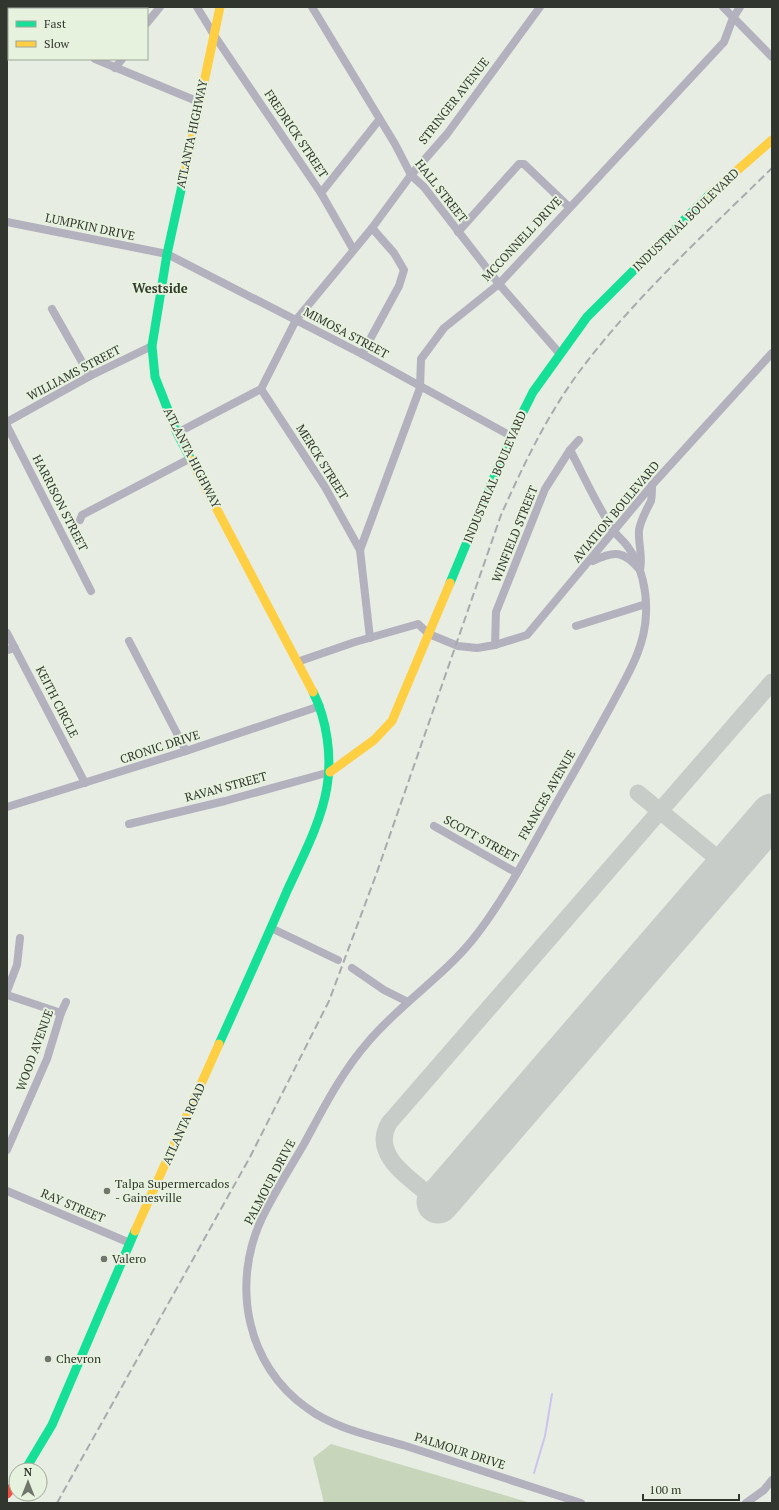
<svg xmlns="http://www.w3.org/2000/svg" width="779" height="1510" font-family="'PT Serif',serif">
<rect width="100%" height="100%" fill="#e7ede2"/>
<!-- green -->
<polygon fill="#c7d5bb" points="331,1444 531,1503 324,1503 313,1458"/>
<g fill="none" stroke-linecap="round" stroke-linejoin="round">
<!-- stream -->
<polyline stroke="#cac4ee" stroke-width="2" points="534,1473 545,1436 552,1394"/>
<!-- taxiway -->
<g stroke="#c8ccc8" stroke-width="17">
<polyline points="638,793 727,866"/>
<path d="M438,1202C416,1182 369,1157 389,1123L772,682"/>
</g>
<!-- runway -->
<polyline stroke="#c8ccc8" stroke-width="43" points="438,1202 772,815"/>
<!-- street -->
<g stroke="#b2b1bd" stroke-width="8">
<polyline points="111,7 116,9"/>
<polyline points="197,7 214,35 321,193 353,249"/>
<polyline points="312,7 395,144 411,175 424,187 499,284 560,354"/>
<polyline points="723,7 772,57"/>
<polyline points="7,16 9,18"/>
<polyline points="147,23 160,7"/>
<polyline points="95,59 199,102"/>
<polyline points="115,68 122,59"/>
<polyline points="321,193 379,120"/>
<polyline points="7,222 167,254 362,354 511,436"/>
<polyline points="458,232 519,164 524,164 569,207"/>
<polyline points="52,309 90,376"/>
<polyline points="362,354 399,286 404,270 394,253 372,228"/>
<polyline points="261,389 325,487 360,550"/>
<polyline points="7,422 90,376 152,346"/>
<polyline points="7,426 91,591"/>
<polyline points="177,433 261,389 296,320 372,228 411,175 447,134 540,7"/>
<path d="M570,450C584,476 598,508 614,531C618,537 624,541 628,547C642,566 647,592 646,614C645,649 626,677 611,706C595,735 579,764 562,793C534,842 509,893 474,938C443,977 400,1004 368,1042C341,1073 323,1109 304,1144C290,1168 274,1193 262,1218C231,1284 246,1365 307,1408C335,1429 373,1436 406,1446C464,1465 523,1484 581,1503"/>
<polyline points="80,520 82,515 191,458"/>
<path d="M593,561C615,550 624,551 640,570C643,557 638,543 639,530C641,519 646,511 651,501C652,496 652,490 652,485"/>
<polyline points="576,626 646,604"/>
<polyline points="7,633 85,783"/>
<polyline points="370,638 360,550 420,388 421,359 444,328 499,284 724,42 733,18 740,7"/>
<polyline points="129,641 186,751"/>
<polyline points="495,645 496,612 545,489 570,450 579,440"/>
<polyline points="7,650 15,648"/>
<polyline points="297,662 355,642 418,624 429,634 458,646 477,648 495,645 527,635 652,485 772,353"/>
<polyline points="7,807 186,751 320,706"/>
<polyline points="129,824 225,801 330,772"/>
<polyline points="434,826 517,873"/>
<polyline points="271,928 338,960"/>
<polyline points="352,968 384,990 408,1002"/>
<polyline points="7,991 17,965 20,938"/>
<polyline points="7,995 61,1013"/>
<polyline points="7,1150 47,1059 61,1013 66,1002"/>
<polyline points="7,1191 130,1243"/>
<polyline points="746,1503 764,1490 772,1480"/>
</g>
<!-- fast -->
<g stroke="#16e098" stroke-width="9">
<polyline points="183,181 167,254 152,346 155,377 177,433 191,460"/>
<polyline points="450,583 511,436 533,392 587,317 710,194"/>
<path d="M219,1044C242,993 265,942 287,891C302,858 321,823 327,787C332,756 327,720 313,692"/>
<polyline points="25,1470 52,1425 135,1231"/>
</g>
<!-- slow -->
<g stroke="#ffcf43" stroke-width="9">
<polyline points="183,181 220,7"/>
<polyline points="710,194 772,140"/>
<polyline points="191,460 313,692"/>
<polyline points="330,772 374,740 392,721 450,583"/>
<polyline points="135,1231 219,1044"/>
</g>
<!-- jam -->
<polyline stroke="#f24e42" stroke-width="9" points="7,1494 16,1482"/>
<!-- rail -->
<path stroke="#a9aaad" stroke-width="2" stroke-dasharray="8 4" stroke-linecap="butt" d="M57,1503L250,1157L329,1001L376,875L501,515C523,466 546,417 579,372C635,297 705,234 772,168"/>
</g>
<!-- markers -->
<g fill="#71766d" stroke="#e6f1de" stroke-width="1.5">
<circle cx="107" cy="1191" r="4"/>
<circle cx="104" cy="1259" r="4"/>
<circle cx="48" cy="1359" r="4"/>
</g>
<g text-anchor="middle" stroke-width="4" stroke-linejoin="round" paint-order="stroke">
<!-- street labels -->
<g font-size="12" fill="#31362e" stroke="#e6f1de">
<text transform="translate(454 101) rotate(-52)" y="4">STRINGER AVENUE</text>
<text transform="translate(192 134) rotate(-78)" y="4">ATLANTA HIGHWAY</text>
<text transform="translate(296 134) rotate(56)" y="4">FREDRICK STREET</text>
<text transform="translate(441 191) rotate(52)" y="4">HALL STREET</text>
<text transform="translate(686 220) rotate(-44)" y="4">INDUSTRIAL BOULEVARD</text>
<text transform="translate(90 227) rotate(12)" y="4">LUMPKIN DRIVE</text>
<text transform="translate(522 239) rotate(-47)" y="4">MCCONNELL DRIVE</text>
<text transform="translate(346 333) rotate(28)" y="4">MIMOSA STREET</text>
<text transform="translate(74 373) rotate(-28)" y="4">WILLIAMS STREET</text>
<text transform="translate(192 458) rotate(63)" y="4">ATLANTA HIGHWAY</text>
<text transform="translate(322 462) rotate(58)" y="4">MERCK STREET</text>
<text transform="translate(495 477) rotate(-67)" y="4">INDUSTRIAL BOULEVARD</text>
<text transform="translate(60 503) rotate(63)" y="4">HARRISON STREET</text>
<text transform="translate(616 512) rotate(-50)" y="4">AVIATION BOULEVARD</text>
<text transform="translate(515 534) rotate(-68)" y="4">WINFIELD STREET</text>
<text transform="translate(57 702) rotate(63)" y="4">KEITH CIRCLE</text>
<text transform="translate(160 747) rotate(-18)" y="4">CRONIC DRIVE</text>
<text transform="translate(226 787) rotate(-15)" y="4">RAVAN STREET</text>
<text transform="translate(547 795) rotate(-60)" y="4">FRANCES AVENUE</text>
<text transform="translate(481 839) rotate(29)" y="4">SCOTT STREET</text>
<text transform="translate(35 1050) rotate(-70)" y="4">WOOD AVENUE</text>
<text transform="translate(184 1124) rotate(-66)" y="4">ATLANTA ROAD</text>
<text transform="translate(270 1182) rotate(-62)" y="4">PALMOUR DRIVE</text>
<text transform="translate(73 1206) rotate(23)" y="4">RAY STREET</text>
<text transform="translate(460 1451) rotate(18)" y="4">PALMOUR DRIVE</text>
</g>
<!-- poi labels -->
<g font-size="12" fill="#31362e" stroke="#e6f1de" text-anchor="start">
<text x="115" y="1188">Talpa Supermercados<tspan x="115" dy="14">- Gainesville</tspan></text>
<text x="112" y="1263">Valero</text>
<text x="56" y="1363">Chevron</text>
</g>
<!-- neighbourhood labels -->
<g font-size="13" font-weight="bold" fill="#333b2c" stroke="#e6f1de">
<text x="160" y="293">Westside</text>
</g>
</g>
<!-- border -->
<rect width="779" height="1510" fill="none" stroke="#31362e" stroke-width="16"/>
<!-- legend -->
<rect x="8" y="8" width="140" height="52" fill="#e6f1de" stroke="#9ea698"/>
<rect x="16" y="21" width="20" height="6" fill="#16e098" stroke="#9ea698"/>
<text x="44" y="28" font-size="12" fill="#31362e">Fast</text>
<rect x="16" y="41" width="20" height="6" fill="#ffcf43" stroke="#9ea698"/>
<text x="44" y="48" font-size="12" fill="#31362e">Slow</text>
<!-- north arrow -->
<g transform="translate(28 1482)"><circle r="19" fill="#e6f1de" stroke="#9ea698"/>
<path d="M0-3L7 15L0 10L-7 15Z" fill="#71766d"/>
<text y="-6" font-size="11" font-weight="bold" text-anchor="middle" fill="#31362e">N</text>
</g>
<!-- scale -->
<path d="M643 1494v6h96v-6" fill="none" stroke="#31362e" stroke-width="2"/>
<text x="649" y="1494" font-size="12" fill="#31362e" stroke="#e6f1de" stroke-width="3" paint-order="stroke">100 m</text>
</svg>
